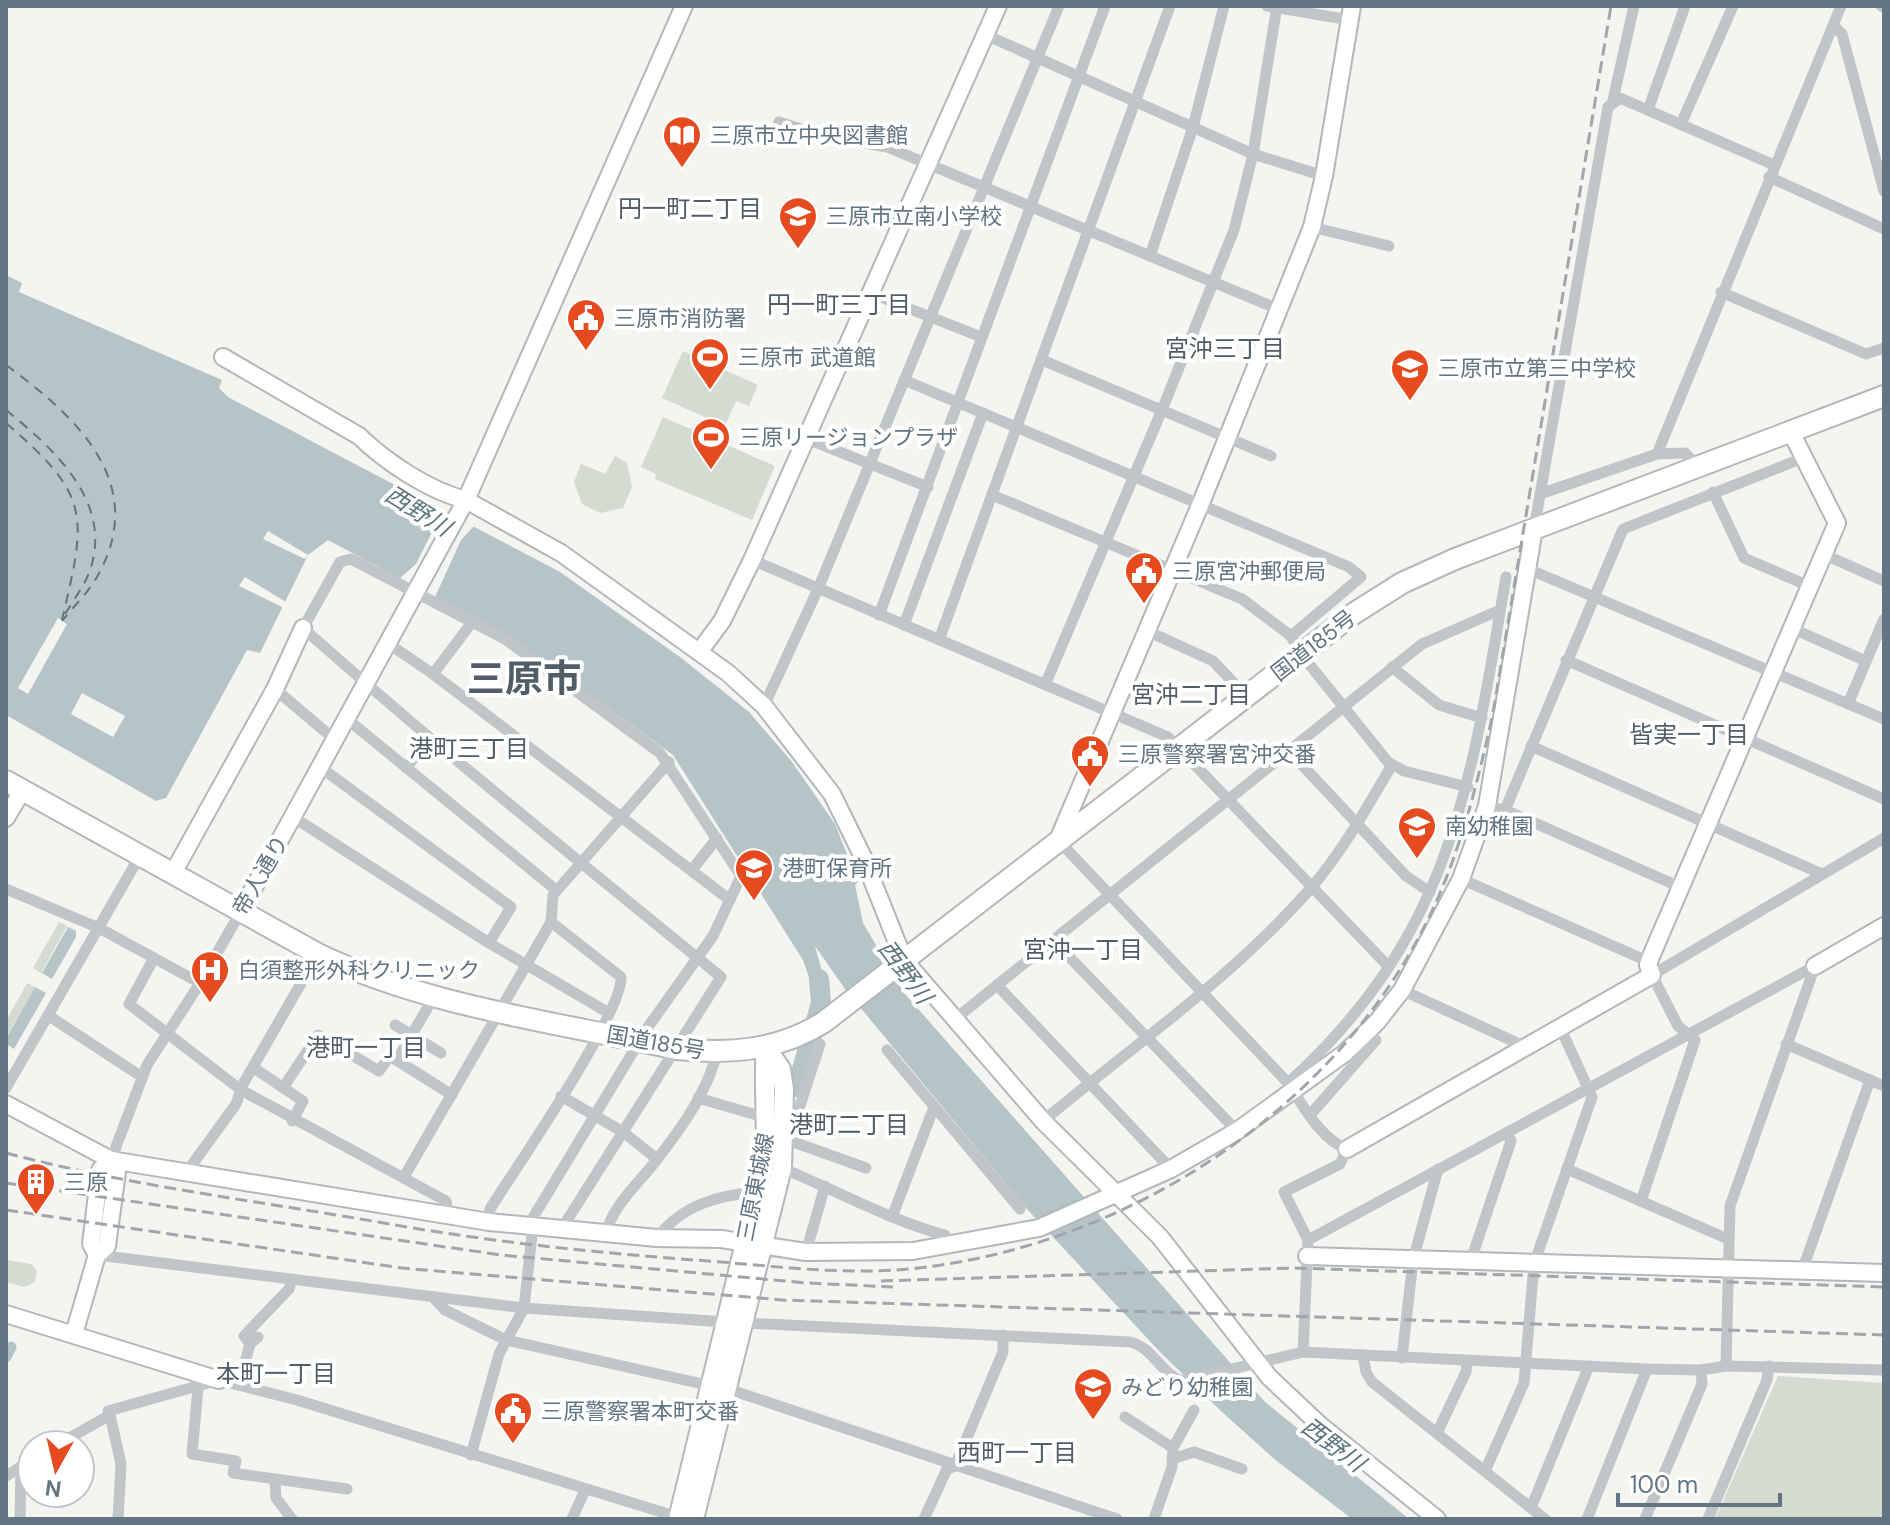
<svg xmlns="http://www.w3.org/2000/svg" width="1890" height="1525" font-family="'DM Sans','Noto Sans JP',sans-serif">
<rect width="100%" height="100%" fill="#f4f4f0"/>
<!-- green -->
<g fill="#d5dbd1">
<polygon points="683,351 758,385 749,406 736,401 725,426 662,398"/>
<polygon points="663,417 775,466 752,520 655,479 656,474 641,467"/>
<polygon points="615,456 627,463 632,487 623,508 600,513 582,504 574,482 581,464 605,474"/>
<polygon points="59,922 67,926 41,973 33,968"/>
<polygon points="27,983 35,987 6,1038 6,1021"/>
<polygon points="6,1260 31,1264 37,1271 35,1282 25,1287 6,1282"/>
<polygon points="1778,1376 1884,1383 1884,1519 1715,1519"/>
</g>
<!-- water -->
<g fill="#b6c4c7">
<polygon points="6,275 22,283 19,292 222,380 219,388 228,397 560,572 680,657 749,712 792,762 835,824 858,882 855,885 863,923 904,993 1264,1401 1409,1519 1352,1519 1273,1458 1221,1411 1160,1352 1026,1208 845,989 815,946 830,1001 814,1008 813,989 803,960 673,755 508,636 328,540 308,555 260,653 247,650 166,798 156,801 6,715"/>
<polygon points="68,927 76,931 76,937 52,979 42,973"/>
<polygon points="35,987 46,993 14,1049 6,1044 6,1039"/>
</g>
<!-- pier -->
<g fill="#f4f4f0">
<polygon points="439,506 475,525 461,540 435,597 400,578 416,564 436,524"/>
<polygon points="268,531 308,555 305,559 263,539"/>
<polygon points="245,577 286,602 284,608 239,586"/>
<polygon points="58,618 67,624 28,694 18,688"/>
<polygon points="82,693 125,716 113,737 71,714"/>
</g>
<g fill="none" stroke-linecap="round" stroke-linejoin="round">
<!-- canal -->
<polyline stroke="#b6c4c7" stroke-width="11" points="6,1357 11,1347"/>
<!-- river -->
<polyline stroke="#b6c4c7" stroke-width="20" points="797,1087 821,1003 819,979"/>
<!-- ferry -->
<g stroke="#5e777f" stroke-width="2" stroke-dasharray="10 8" stroke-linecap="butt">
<path d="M6,365C77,417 150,484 97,577C88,593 73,607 62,621"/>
<path d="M6,410C54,449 115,503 89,573C83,588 72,602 64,616"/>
<path d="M6,423C91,496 87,514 62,620"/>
</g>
<!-- secondary casing -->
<g stroke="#b1b7bb" stroke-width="20">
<g id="secondary">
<path d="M223,357L359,436C386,462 429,491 466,500L561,553L728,673L764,706L832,794L863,857L904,960L1043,1121L1160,1237L1269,1377L1320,1425L1437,1519"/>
<polyline points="699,652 722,621 752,560 998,6"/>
<polyline points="6,818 22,791"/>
<polyline points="1058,840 1201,503 1312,227 1324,176 1352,6"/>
<polyline points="173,873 275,689 303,628"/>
<polyline points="241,911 466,500 684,6"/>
<polyline points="1815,966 1884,926"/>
<polyline points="6,1104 111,1160 489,1222 657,1238 721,1239 806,1252 913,1251 1039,1228 1171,1169 1237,1131 1345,1053 1377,1022 1402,990 1461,879 1487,806 1534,529"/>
<polyline points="1347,1149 1652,975 1648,965 1652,954 1837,523 1795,440"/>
<polyline points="97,1255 91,1244 100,1170 111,1160"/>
<polyline points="1307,1256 1884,1273"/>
<polyline points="6,1314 219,1380"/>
<polyline points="74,1334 97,1255 107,1246 117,1172 111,1160"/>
</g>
</g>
<!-- primary casing -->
<g stroke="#b4b8bc" stroke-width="22">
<g id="primary">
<path d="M678,1519L762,1173C770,1130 762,1089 766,1047"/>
<polyline points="694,1519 782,1168 784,1089 781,1069 766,1047"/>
</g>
</g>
<!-- highway casing -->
<g stroke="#b4b7ba" stroke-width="24">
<path id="highway" d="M6,781L318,954C429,1007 557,1022 677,1049C730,1054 778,1051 824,1022L1353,614L1402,583L1455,559L1884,396"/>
</g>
<!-- street -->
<g stroke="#c1c5c8" stroke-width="11">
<polyline points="1267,6 1350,20"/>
<polyline points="1881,6 1884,7"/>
<polyline points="1834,26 1842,34 1884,191"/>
<polyline points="986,35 1253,154 1324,176"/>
<polyline points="1613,100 1634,6"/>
<polyline points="1648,110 1685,6"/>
<polyline points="779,122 823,136 887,147 1278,309"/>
<polyline points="1681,124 1733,6"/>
<polyline points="1769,177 1884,229"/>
<polyline points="1312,227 1389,246"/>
<polyline points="1150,256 1193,127 1224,6"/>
<polyline points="1721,292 1866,354 1884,348"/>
<polyline points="870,293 981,337"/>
<polyline points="1042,360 1271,456"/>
<polyline points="904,380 1349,567 1361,577 1291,636"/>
<polyline points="807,439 928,487"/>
<polyline points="1657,454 1841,6"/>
<polyline points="1713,492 1744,558 1809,586"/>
<polyline points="1540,494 1657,454 1685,453 1697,466"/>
<polyline points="992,495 1242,599 1291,636 1301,654 1388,762 1404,771 1468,787"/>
<polyline points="1534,529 1608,107 1620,98 1774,165"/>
<polyline points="1823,554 1884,581"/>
<polyline points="752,560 1168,737 1389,967"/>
<polyline points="1528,569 1884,719"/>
<polyline points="879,615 1105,6"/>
<polyline points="904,625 983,413"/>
<polyline points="1791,628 1866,661"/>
<polyline points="1145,630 1213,661 1247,697"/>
<polyline points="939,640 1170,6"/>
<polyline points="386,642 433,674 730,900"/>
<polyline points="1566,660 1884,799"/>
<polyline points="1392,667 1439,705 1482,718"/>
<polyline points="433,674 473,621"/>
<polyline points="1045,685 1162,410 1234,230 1253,154 1277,6"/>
<polyline points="275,689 334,739"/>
<polyline points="1848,704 1884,619"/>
<polyline points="764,706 818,589 1059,6"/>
<polyline points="347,719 556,890"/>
<polyline points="1531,746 1822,874"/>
<polyline points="1289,751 1406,876 1430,892"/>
<polyline points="320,767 511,907 489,943"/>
<polyline points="406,768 429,739"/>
<polyline points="1487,806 1505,810 1680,887"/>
<polyline points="1505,810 1623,529 1803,458"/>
<polyline points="293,817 489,943 609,1013"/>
<path d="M1058,840L1288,1083C1302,1104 1321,1140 1347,1149L1340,1164L1284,1192L1308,1240"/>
<polyline points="692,870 717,838"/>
<polyline points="1461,879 1645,960 1648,965"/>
<polyline points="6,889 99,928 200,983"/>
<polyline points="1053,940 1237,1131"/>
<polyline points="154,958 129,1004 241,1090 446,1201 448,1215"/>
<polyline points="997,985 1171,1169"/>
<polyline points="1402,990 1526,1047"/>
<polyline points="49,1016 142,1077"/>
<polyline points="955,1019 1422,644 1500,610"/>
<polyline points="395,1025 441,1053"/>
<polyline points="1786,1044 1884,1086"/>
<polyline points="887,1050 1020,1209"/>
<polyline points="397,1060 435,995"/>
<polyline points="254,1068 303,1101 292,1121"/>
<path d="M1288,1083C1453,934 1471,783 1506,577"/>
<polyline points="6,1088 141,854"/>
<polyline points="283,1088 318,1035 379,1071 390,1056 452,1095"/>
<polyline points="561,1096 623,1132 657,1159"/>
<polyline points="698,1098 767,1118"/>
<polyline points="1310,1115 1376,1040 1365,1034"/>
<polyline points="786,1120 795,1121 820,1044"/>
<path d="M1043,1121C1134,1045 1232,978 1311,888C1343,851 1367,807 1392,765"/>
<polyline points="785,1139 866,1168"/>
<polyline points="111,1160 147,1065 200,983 241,911"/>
<path d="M782,1168C837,1191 889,1220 945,1235L951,1245"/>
<polyline points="1567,1169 1728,1239"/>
<polyline points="190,1174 191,1166 236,1104 243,1084 318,954"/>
<polyline points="404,1177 551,922"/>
<polyline points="1641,1201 1695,1040 1678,1026 1652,975 1884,838"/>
<polyline points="892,1217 934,1107"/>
<path d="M489,1222L490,1209C515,1169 623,1013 621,977L551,922L553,895L669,762"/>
<path d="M606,1234C612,1206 637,1185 655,1162C680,1130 708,1092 717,1052"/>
<path d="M657,1238C682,1205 718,1195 758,1192"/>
<polyline points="806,1252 825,1186"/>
<path d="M97,1255L524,1308L725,1322L1130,1342C1153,1347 1160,1373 1182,1381L1303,1352L1647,1369L1701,1370L1726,1366L1884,1370"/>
<polyline points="1470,1263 1511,1141 1507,1133"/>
<polyline points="1802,1271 1870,1080"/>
<polyline points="433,1297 445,1310 506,1340 734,1391 1117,1519"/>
<polyline points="250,1344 244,1336 289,1289 292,1279"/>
<polyline points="1303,1352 1308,1240 1815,966"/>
<polyline points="1363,1355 1366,1372 1372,1382 1545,1519"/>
<polyline points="1402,1358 1413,1260 1438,1169"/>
<polyline points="1726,1366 1730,1206 1815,966"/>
<polyline points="239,1385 250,1344 258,1337"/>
<polyline points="198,1388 192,1454 236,1461 233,1473 347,1489"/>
<polyline points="110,1415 121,1464 118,1519"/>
<polyline points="1125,1417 1173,1448"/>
<polyline points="1437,1433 1466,1372 1467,1363"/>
<polyline points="57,1445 110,1415 108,1411 219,1380 297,1400 678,1517"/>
<path d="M471,1455L499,1354L524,1308L534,1216L648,1027L713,936L741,876L660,753L505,639L351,559L340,562L303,628C439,749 580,862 721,977L566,1222L565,1231"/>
<polyline points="1172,1459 1194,1452 1242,1469"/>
<polyline points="1485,1471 1524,1383 1534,1264 1592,1097 1560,1027"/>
<polyline points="6,1476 32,1460"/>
<polyline points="275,1481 276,1498 292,1519"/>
<polyline points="1531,1508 1589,1366"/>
<polyline points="20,1519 21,1467"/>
<polyline points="572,1519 585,1490"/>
<polyline points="924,1519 947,1469 955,1466 1003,1352 1003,1335"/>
<polyline points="1154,1519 1172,1467 1173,1448 1194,1410"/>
<polyline points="1587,1519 1647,1369"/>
<polyline points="1645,1519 1702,1384 1701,1370"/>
<polyline points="1708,1519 1767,1380 1769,1366"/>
</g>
<!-- secondary -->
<use href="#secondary" stroke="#fff" stroke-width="16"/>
<!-- primary -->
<use href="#primary" stroke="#fff" stroke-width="18"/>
<!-- highway -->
<use href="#highway" stroke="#fff" stroke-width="20"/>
<!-- rail -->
<g stroke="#a0a6ac" stroke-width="3" stroke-dasharray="12 6" stroke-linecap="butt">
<path d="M6,1153C130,1186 258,1201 384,1223C496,1243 608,1254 722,1262C790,1268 859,1276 927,1267C1137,1240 1342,1104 1433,909C1462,846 1478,781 1493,713L1611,6"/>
<polyline points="6,1183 501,1255 807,1283 893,1287"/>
<polyline points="6,1210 402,1268 782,1300 1884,1335"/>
<polyline points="881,1281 1294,1268 1884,1287"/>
</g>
</g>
<!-- icons -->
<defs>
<g id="library-pin" transform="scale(2)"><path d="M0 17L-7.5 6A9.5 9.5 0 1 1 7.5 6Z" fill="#e64a1f" stroke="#fff"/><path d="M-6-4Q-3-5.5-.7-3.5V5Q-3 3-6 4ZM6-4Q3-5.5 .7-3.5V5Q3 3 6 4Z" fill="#fff"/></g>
<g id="school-pin" transform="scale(2)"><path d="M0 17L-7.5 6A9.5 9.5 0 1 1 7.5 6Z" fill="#e64a1f" stroke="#fff"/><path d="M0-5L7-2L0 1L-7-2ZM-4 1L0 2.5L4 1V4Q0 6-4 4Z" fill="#fff"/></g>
<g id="civic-pin" transform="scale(2)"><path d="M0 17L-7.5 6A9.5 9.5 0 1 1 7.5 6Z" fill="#e64a1f" stroke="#fff"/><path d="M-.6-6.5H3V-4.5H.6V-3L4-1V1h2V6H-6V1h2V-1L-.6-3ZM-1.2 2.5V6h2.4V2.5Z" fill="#fff"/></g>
<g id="stadium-pin" transform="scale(2)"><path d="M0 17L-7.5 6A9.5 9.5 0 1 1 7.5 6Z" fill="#e64a1f" stroke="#fff"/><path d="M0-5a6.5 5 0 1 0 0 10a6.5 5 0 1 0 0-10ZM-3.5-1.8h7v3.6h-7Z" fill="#fff"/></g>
<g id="hospital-pin" transform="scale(2)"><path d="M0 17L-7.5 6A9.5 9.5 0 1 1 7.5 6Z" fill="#e64a1f" stroke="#fff"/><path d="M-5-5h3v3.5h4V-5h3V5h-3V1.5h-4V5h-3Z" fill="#fff"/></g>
<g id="building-pin" transform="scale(2)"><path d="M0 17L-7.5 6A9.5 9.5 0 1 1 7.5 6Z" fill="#e64a1f" stroke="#fff"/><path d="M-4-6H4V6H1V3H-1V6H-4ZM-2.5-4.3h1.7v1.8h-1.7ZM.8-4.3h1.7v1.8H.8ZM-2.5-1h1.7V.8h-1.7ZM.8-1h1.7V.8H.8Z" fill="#fff"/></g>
</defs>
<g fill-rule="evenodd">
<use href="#library-pin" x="682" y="135"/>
<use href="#school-pin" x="798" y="216"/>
<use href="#civic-pin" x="586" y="318"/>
<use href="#stadium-pin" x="710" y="357"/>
<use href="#school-pin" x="1410" y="368"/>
<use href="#stadium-pin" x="711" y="437"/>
<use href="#civic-pin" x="1144" y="571"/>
<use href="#civic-pin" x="1090" y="754"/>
<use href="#school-pin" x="1417" y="826"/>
<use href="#school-pin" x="754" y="868"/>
<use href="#hospital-pin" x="210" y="970"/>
<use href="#building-pin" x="36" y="1182"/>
<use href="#school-pin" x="1093" y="1387"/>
<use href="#civic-pin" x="513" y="1411"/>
</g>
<g text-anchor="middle" stroke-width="8" stroke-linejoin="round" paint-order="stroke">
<!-- poi labels -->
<g font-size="22" fill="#637482" stroke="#fff" text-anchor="start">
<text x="710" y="143">三原市立中央図書館</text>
<text x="826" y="224">三原市立南小学校</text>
<text x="614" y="326">三原市消防署</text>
<text x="738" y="365">三原市 武道館</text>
<text x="1438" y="376">三原市立第三中学校</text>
<text x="739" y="445">三原リージョンプラザ</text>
<text x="1172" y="579">三原宮沖郵便局</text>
<text x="1118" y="762">三原警察署宮沖交番</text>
<text x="1445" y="834">南幼稚園</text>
<text x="782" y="876">港町保育所</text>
<text x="238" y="978">白須整形外科クリニック</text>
<text x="64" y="1190">三原</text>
<text x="1121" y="1395">みどり幼稚園</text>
<text x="541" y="1419">三原警察署本町交番</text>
</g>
<!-- street labels -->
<g font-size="22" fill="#637482" stroke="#fff">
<text transform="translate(1313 645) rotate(-38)" y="8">国道185号</text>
<text transform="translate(260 875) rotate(-60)" y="8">帝人通り</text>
<text transform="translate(656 1042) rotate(10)" y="8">国道185号</text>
<text transform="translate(755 1187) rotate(-79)" y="8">三原東城線</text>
</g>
<!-- neighbourhood labels -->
<g font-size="24" fill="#515d67" stroke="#fff">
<text x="690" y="217">円一町二丁目</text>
<text x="839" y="313">円一町三丁目</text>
<text x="1225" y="357">宮沖三丁目</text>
<text x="1191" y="703">宮沖二丁目</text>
<text x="1689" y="743">皆実一丁目</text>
<text x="469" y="757">港町三丁目</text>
<text x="1083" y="958">宮沖一丁目</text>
<text x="366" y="1056">港町一丁目</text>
<text x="849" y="1133">港町二丁目</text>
<text x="276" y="1382">本町一丁目</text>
<text x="1017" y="1461">西町一丁目</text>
</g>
<!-- water labels -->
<g font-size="24" font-style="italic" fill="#5e777f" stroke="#fff">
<text transform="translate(418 511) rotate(32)" y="8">西野川</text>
<text transform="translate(905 972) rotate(53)" y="8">西野川</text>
<text transform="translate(1333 1445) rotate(37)" y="8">西野川</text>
</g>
<!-- town labels -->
<g font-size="38" font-weight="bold" fill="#515d67" stroke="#fff">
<text x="524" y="692">三原市</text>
</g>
</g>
<!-- border -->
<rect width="1890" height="1525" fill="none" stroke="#637482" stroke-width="16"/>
<!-- north arrow -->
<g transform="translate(56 1469) rotate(188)"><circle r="38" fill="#ffffff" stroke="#c1c7cd" stroke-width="2"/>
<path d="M0-6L14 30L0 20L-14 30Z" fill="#e64a1f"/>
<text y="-12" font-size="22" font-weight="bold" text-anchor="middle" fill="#637482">N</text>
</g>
<!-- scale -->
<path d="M1618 1493v12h162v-12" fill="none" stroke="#637482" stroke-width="4"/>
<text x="1630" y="1493" font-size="24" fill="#637482" stroke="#ffffff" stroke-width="6" paint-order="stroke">100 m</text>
</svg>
